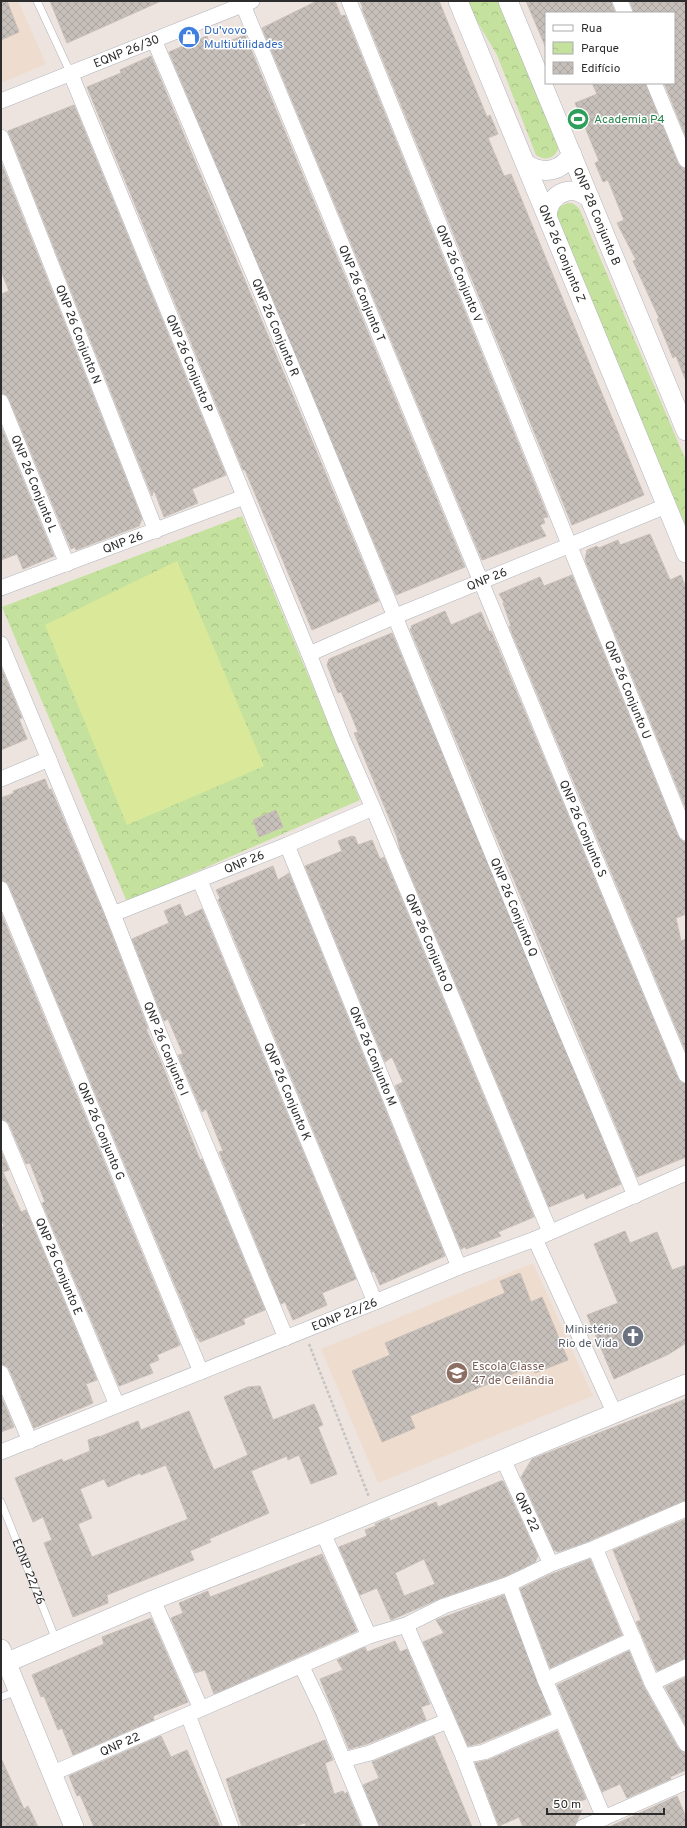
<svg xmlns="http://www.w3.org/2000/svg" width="687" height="1828" font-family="Overpass,sans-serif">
<defs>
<pattern id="park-crowns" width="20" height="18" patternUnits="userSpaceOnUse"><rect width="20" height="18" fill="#c4e29d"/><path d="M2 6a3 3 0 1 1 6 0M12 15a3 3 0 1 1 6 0" fill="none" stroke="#a9c287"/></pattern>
<pattern id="building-cross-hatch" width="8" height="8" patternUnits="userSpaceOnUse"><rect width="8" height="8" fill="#c6bfba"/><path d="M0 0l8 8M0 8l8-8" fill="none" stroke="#aaa4a0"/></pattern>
</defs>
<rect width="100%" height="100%" fill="#ede4df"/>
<!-- education -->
<g fill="#eeddcf">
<polygon points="1,1 18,1 46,64 1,83"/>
<polygon points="533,1263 593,1396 378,1483 321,1349"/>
</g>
<!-- park -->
<g fill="url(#park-crowns)">
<path d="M465,1H499L559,146C556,158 546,162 536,155L497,55Z"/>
<path d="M572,203L579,208L686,461V527L555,215C559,207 562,203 572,203Z"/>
<polygon points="242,516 360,800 127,902 2,607"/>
</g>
<!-- pitch -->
<polygon fill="#d9e999" points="177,561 264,766 127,825 45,625"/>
<!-- building -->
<g fill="url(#building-cross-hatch)" stroke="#c9bfb8" fill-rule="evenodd">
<polygon points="1,1 7,1 19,32 1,40"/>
<polygon points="50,1 161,1 67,43"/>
<polygon points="317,1 335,1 341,16 345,15 548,517 543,518 545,523 540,525 546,536 485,559 482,560 262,28"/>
<polygon points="360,1 439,1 487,117 490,115 498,134 488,138 504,176 511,174 644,495 572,525 362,9 363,8"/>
<polygon points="526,1 611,1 615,13 546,13 546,48"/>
<polygon points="630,1 686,1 686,137 664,83 674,83 674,13 634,13"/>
<polygon points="245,35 465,567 396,595 169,52 207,36 210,49"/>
<polygon points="151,56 379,601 312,630 245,470 243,470 87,87 121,73 120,70"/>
<polygon points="592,83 645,83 678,163 681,167 686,169 686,381 676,356 673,358 657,319 659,318 633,261 636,260 617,223 624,220 608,180 603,182 595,163 599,161 575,103 597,94"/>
<polygon points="74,105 226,475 192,489 198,503 164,517 154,490 152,496 8,131"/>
<polygon points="1,162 142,519 139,526 76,550 75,547 71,549 9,399 6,395 1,393 1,294 9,291 1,271"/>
<polygon points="1,426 54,556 23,569 17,554 1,560"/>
<polygon points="650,534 670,580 681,575 686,588 686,809 585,560 587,550 597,546 599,548 618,540 620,545"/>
<polygon points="572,575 678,836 681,840 686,842 686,914 676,918 681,941 686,939 686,1052 509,626 511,626 503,603 504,602 499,594 540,577 544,586"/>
<polygon points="445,611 451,625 481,612 489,631 491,631 678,1078 681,1082 686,1084 686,1157 637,1177 410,629 412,628 411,626"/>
<polygon points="392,633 621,1184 586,1199 584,1193 549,1207 400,850 397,837 354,733 358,732 350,712 341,692 338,693 327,665 329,659"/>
<polygon points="1,667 22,718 19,719 27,739 1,750"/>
<polygon points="45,779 49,790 51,789 105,917 148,1029 146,1029 159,1057 200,1160 202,1159 265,1310 243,1319 245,1324 200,1342 198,1338 197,1338 9,886 6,882 1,880 1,798 14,793 13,791"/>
<polygon points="276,810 283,827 259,837 253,820"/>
<polygon points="352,836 355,837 358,845 372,840 380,859 384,857 534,1217 498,1232 501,1236 466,1249 465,1247 461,1249 395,1086 403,1082 392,1057 385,1062 305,866 342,851 338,841"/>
<polygon points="273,866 278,880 289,873 445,1256 380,1285 374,1271 372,1272 218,900 220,898 216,890"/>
<polygon points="180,904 185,917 202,909 356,1279 322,1293 327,1305 293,1320 285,1302 281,1304 219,1152 223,1151 206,1109 202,1112 178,1055 183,1054 168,1019 164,1021 132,939 169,923 164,911"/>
<polygon points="1,913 180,1345 157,1355 159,1360 149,1364 153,1373 119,1386 42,1203 45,1202 30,1163 26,1164 9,1124 6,1121 1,1119"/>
<polygon points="1,1151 9,1170 3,1172 21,1212 26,1210 97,1380 86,1384 93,1403 34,1428 9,1369 6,1366 1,1364 1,1227 4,1226 1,1219"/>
<polygon points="625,1231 630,1243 657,1232 672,1270 686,1265 686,1343 669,1354 614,1379 587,1315 618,1303 594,1244"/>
<polygon points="520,1273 531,1302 542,1297 568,1360 535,1373 532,1366 410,1416 415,1428 382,1442 352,1371 390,1355 385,1343 505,1293 500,1281"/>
<path d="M260,1386L273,1420L314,1404L323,1425L318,1427L337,1474L311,1484L299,1455L288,1460L287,1456L251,1471L269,1513L209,1539L211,1542L190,1551L194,1560L107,1595L108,1603L73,1617L44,1543L52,1540L43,1517L33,1522L15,1478L62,1459L63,1462L90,1451L88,1440L99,1436V1437L138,1421L141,1430L189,1411L214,1470L248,1455L224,1397L248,1387ZM166,1465L188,1519L92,1557L78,1524L92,1518L80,1489L104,1479L108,1487L140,1473L141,1475Z"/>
<polygon points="1,1396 14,1427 1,1432"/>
<polygon points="686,1399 686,1500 584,1543 558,1552 554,1550 521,1477 532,1459"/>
<path d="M501,1481H503L538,1556L535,1562L506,1576L441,1598L391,1620L377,1588L360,1595L339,1547L367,1536L365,1530L376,1526L375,1524L389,1518L390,1521L436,1502L438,1507ZM424,1559L435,1584L404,1596L395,1573Z"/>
<polygon points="686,1519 686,1658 657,1671 636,1622 641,1620 613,1550"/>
<polygon points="322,1554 357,1631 214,1694 205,1670 195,1673 171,1618 183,1613 179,1603 208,1591 210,1597"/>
<polygon points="590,1559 622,1635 550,1668 520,1589 549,1575"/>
<polygon points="504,1595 550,1714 481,1743 468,1746 423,1642 444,1633 436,1620"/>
<polygon points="151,1618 188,1702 153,1716 154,1720 73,1755 62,1728 58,1730 44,1696 41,1697 32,1675 104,1644 102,1637"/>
<polygon points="395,1641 400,1652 407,1649 430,1704 421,1707 426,1720 367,1744 349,1749 320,1679 343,1670 337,1660 365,1647 367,1652"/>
<polygon points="629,1651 644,1687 678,1748 686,1753 686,1770 670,1777 671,1779 627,1798 620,1784 602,1792 557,1685"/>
<polygon points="686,1677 686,1726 665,1687"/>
<polygon points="557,1731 586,1799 578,1802 582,1810 574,1827 523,1827 519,1817 499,1826 475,1763 488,1760"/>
<polygon points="161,1736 171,1757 187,1750 220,1827 94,1827 80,1795 77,1796 69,1776"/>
<polygon points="434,1736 472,1827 380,1827 363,1785 379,1778 372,1762"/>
<polygon points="325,1740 333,1760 325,1763 334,1794 343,1791 345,1794 347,1792 361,1827 306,1827 305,1823 292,1827 242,1827 226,1779"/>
<polygon points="1,1758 24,1809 28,1806 38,1827 1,1827"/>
<polygon points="677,1796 686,1817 686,1827 609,1827"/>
</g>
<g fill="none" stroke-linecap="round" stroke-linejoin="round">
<!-- service casing -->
<g stroke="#afb4bc" stroke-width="8">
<g id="service">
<polyline points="37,1 70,72"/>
<path id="s1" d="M1,1502L56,1640"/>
<polyline points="1,1697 18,1691"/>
</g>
</g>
<!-- minor casing -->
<g stroke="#afb4bc" stroke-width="16">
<g id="minor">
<path id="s2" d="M349,1L686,833"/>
<polyline points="620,1 625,13"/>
<path id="s3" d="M243,5L574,807L686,1075"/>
<path id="s4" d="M154,40C285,344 409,652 535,958C568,1038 603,1117 635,1196"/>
<path id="s5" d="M70,72L309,654L343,740L373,808L550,1232"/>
<polyline points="654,83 686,160"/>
<path id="s6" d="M1,101L252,1"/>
<path id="s7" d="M1,137L156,531"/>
<path id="s8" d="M1,402L67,564"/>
<path id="s9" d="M1,588L244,497"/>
<path id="s10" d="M1,644L113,914L160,1035L286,1338"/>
<path id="s11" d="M309,654L396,616L666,506"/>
<polyline points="1,779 49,759"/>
<path id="s12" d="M287,845L459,1267"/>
<path id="s13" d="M200,881L375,1302"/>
<path id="s14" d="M1,889L201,1372"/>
<path id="s15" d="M113,914L287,845L373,808"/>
<path id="s16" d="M1,1128L117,1405"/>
<polyline points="535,1239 614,1412"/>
<polyline points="1,1373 30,1441"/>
<path id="s17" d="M1,1452L375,1302L459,1267L535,1239L686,1173"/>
<path id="s18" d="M503,1459L551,1564"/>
<polyline points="323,1533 369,1636"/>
<polyline points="595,1548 652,1683 686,1744"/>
<polyline points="509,1584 545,1680 604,1818"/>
<polyline points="153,1600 201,1709"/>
<polyline points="406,1625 463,1756 490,1827"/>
<polyline points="302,1667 323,1711 371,1827"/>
<polyline points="545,1680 634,1639"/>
<polyline points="652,1683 686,1667"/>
<polyline points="188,1715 231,1827"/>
<polyline points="463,1756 484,1752 561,1719"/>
<polyline points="343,1760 370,1753 447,1721"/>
<path id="s19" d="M51,1774L369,1636L406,1625L444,1606L509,1584L551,1564L595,1548L686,1509"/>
<polyline points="583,1827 686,1782"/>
</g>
</g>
<!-- tertiary casing -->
<g stroke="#afb4bc" stroke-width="20">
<g id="tertiary">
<path id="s20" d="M458,1L686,553"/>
<path id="s21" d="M508,1L686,431"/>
<path d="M526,164C543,175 561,172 572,154"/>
<path d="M547,215C550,192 573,183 590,199"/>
<polyline points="1,1649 74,1827"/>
<polyline points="1,1665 153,1600 323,1533 686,1384"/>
</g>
</g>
<!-- path -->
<polyline stroke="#c4c4c4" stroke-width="2.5" stroke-dasharray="3 2" stroke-linecap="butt" points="309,1344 369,1497"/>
<!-- service -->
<use href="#service" stroke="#fff" stroke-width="7"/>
<!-- minor -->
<use href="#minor" stroke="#fff" stroke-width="15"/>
<!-- tertiary -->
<use href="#tertiary" stroke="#fff" stroke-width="19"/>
</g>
<!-- icons -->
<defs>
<g id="shop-disc" transform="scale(1.15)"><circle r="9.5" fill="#3f7fe0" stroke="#fff"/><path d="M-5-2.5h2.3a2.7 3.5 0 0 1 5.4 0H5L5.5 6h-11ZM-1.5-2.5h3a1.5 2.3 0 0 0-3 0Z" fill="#fff"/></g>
<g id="stadium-disc" transform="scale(1.15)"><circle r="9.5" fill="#2e9e5b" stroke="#fff"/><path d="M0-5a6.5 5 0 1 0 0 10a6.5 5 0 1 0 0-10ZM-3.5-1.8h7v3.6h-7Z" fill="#fff"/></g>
<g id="church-disc" transform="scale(1.15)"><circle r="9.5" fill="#6b7280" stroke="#fff"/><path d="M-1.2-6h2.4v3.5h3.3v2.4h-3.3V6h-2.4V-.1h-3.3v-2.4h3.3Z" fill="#fff"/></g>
<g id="school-disc" transform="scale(1.15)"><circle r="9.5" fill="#8d6e63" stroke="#fff"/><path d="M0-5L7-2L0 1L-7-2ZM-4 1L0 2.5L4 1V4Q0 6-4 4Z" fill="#fff"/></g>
</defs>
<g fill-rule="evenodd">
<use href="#shop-disc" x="189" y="37"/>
<use href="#stadium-disc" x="578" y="119"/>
<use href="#church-disc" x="633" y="1336"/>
<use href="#school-disc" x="457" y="1373"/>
</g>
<g text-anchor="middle" stroke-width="3" stroke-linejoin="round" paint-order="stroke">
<!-- shop labels -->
<g font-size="12" fill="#366cbe" stroke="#fff" text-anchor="start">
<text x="204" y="34">Du'vovo<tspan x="204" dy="14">Multiutilidades</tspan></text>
</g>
<!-- street labels -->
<g font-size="12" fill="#2c2c2c" stroke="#fff">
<text dy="4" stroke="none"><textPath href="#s6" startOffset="135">EQNP 26/30</textPath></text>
<text dy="4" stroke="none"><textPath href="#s21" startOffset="233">QNP 28 Conjunto B</textPath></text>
<text dy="4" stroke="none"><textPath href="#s20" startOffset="273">QNP 26 Conjunto Z</textPath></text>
<text dy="4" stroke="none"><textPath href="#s2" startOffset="294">QNP 26 Conjunto V</textPath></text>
<text dy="4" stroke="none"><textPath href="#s3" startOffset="312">QNP 26 Conjunto T</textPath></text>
<text dy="4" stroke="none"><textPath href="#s4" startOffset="312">QNP 26 Conjunto R</textPath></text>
<text dy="4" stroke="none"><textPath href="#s7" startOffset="212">QNP 26 Conjunto N</textPath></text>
<text dy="4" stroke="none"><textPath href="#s5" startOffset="315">QNP 26 Conjunto P</textPath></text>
<text dy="4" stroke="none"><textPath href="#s8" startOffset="88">QNP 26 Conjunto L</textPath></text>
<text dy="4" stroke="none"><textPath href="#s9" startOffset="130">QNP 26</textPath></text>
<text dy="4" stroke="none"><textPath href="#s11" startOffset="193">QNP 26</textPath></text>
<text dy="4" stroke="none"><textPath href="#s2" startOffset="743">QNP 26 Conjunto U</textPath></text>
<text dy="4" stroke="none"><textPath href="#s3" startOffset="891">QNP 26 Conjunto S</textPath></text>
<text dy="4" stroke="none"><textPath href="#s15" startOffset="141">QNP 26</textPath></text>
<text dy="4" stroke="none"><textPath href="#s4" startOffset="939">QNP 26 Conjunto Q</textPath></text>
<text dy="4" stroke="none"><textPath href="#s5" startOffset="942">QNP 26 Conjunto O</textPath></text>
<text dy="4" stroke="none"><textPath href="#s10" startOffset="437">QNP 26 Conjunto I</textPath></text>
<text dy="4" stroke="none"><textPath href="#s12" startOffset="228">QNP 26 Conjunto M</textPath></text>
<text dy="4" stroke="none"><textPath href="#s13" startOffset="228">QNP 26 Conjunto K</textPath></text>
<text dy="4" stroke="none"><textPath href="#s14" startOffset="262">QNP 26 Conjunto G</textPath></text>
<text dy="4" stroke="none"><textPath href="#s16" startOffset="150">QNP 26 Conjunto E</textPath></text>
<text dy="4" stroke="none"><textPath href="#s17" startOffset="370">EQNP 22/26</textPath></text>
<text dy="4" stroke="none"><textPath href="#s18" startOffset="58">QNP 22</textPath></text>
<text dy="4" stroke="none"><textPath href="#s1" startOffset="75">EQNP 22/26</textPath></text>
<text dy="4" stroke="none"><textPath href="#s19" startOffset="75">QNP 22</textPath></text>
</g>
<!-- leisure labels -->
<g font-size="12" fill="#27864d" stroke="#fff" text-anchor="start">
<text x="594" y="123">Academia P4</text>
</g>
<!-- worship labels -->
<g font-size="12" fill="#5b616d" stroke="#fff" text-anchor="end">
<text x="618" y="1333">Ministério<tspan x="618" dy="14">Rio de Vida</tspan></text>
</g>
<!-- education labels -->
<g font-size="12" fill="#785e54" stroke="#fff" text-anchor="start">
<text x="472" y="1370">Escola Classe<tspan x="472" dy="14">47 de Ceilândia</tspan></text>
</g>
</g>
<!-- border -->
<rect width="687" height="1828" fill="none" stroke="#2c2c2c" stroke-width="4"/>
<!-- legend -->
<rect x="545" y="12" width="130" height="72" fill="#ffffff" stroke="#ababab"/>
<rect x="553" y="25" width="20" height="6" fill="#ffffff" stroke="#ababab"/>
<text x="581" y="32" font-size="12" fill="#2c2c2c">Rua</text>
<rect x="553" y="42" width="20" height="12" fill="url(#park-crowns)" stroke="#ababab"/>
<text x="581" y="52" font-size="12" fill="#2c2c2c">Parque</text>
<rect x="553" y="62" width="20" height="12" fill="url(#building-cross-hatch)" stroke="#ababab"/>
<text x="581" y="72" font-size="12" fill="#2c2c2c">Edifício</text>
<!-- scale -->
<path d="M547 1808v6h117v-6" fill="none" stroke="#2c2c2c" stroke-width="2"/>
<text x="553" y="1808" font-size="12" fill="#2c2c2c" stroke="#ffffff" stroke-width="3" paint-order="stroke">50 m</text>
</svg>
